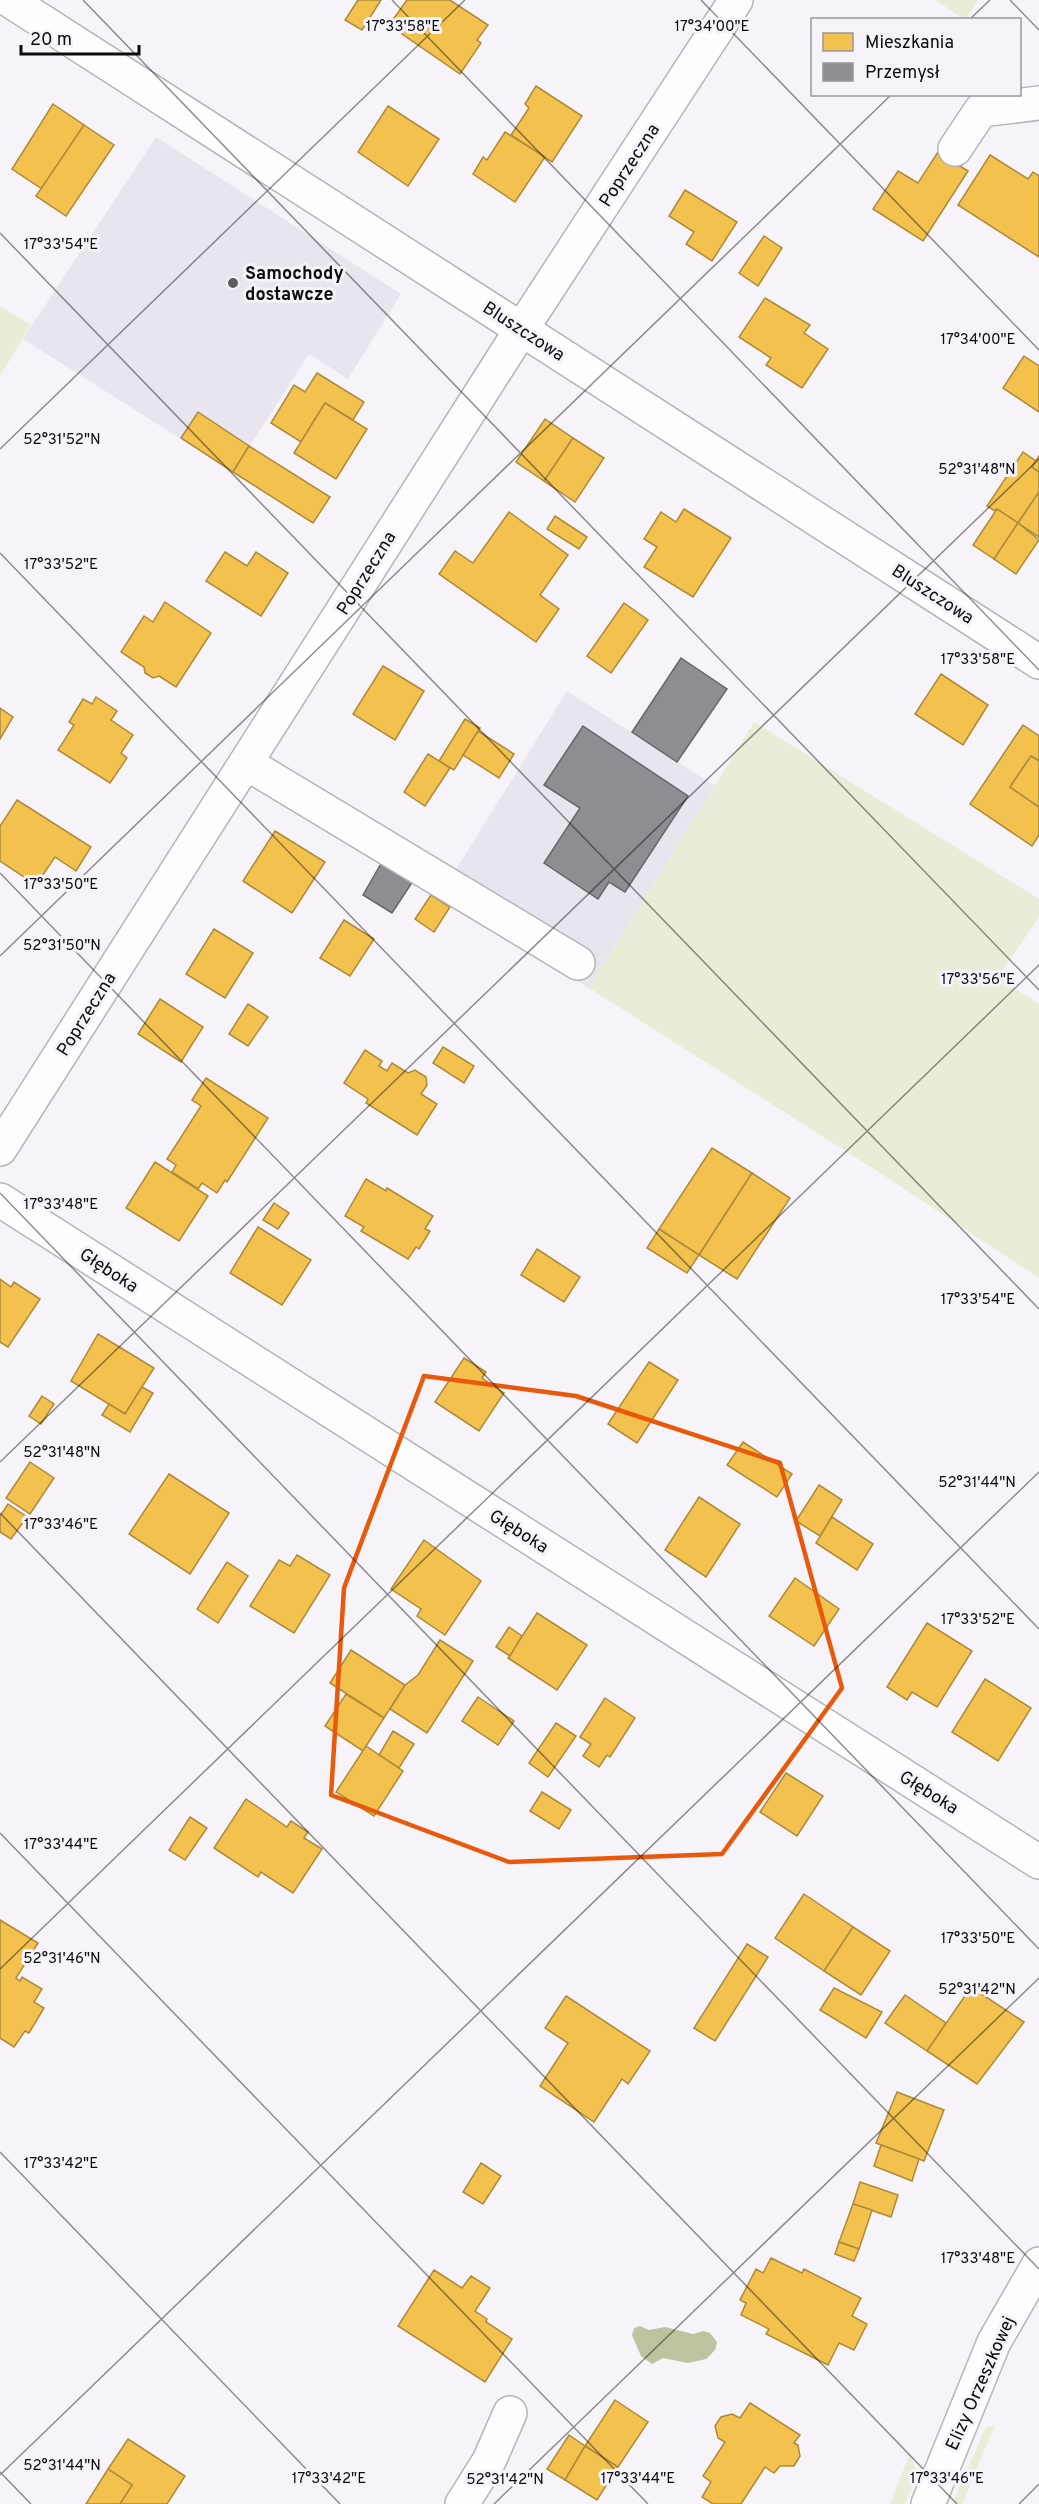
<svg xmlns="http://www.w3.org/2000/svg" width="1039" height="2504" font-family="Overpass,sans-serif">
<rect width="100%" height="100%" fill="#f6f4f8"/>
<!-- built -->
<g fill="#e9e5ee">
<polygon points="156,137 401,294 348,379 309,354 233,472 23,339"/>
<polygon points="567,691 715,786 589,988 273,795 288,769 455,871"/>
</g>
<!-- green -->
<g fill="#ebecd8">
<polygon points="935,0 978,0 966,20"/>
<polygon points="0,306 31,325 0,376"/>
<polygon points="754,722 1039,899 1039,917 998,977 1039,1004 1039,1278 877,1171 589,988"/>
<polygon points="995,2425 962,2504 952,2504 986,2427"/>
<polygon points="910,2453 917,2475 905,2504 890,2504"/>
</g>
<!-- water -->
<polygon fill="#bfc29f" points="640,2326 649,2330 665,2327 693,2334 703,2331 710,2333 717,2342 715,2350 706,2359 688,2363 663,2358 652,2364 641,2356 632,2335 634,2328"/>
<!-- homes -->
<g fill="#f2c14e" stroke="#ad8a3a" stroke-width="1.5">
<polygon points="358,0 381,0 362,30 345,20"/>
<polygon points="407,0 450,0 488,25 477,40 481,43 460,74 389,25"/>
<polygon points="536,86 582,116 552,162 511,135 529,108 525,104"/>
<polygon points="53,104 84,125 42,189 12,169"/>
<polygon points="388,106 439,139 408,186 358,152"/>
<polygon points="84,125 114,145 66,216 36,196"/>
<polygon points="505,132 545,157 515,202 473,174 483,157 487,160"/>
<polygon points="938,152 968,171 923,241 873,209 898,171 918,183"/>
<polygon points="990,155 1028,179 1033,172 1039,176 1039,257 958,205"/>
<polygon points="685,190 737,222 712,261 686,244 694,232 669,216"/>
<polygon points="764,236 782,248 758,286 739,273"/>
<polygon points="765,298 810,325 804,333 828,349 802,388 766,365 771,358 739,337"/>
<polygon points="1024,356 1039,366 1039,412 1003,388"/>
<polygon points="317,373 364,402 353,420 325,403 301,442 271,423 294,385 305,392"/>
<polygon points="325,403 367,429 336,479 294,453"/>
<polygon points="198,412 249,446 233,472 181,438"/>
<polygon points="545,419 573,438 544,481 516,462"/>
<polygon points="573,438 604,458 575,502 544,481"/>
<polygon points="249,446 330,497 313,523 233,472"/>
<polygon points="1023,452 1036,461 1032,467 1039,472 1039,492 1018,523 997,509 995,511 987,506"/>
<polygon points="1039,456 1039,472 1032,467"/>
<polygon points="1039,492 1039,537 1018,523"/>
<polygon points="684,509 731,538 693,597 644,567 657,547 644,539 661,512 676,522"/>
<polygon points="997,509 1018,523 994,559 973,545"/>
<polygon points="509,512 568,555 540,595 559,609 536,642 439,574 455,551 473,563"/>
<polygon points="555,516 587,537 579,549 547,529"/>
<polygon points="1018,523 1039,540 1016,574 994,559"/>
<polygon points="225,552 247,566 256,552 288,573 261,616 206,581"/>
<polygon points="165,602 211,633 176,687 159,676 153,678 145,673 144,667 121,652 144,616 153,622"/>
<polygon points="624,603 648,620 611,673 587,656"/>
<polygon points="383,666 424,691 395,740 353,714"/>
<polygon points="941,674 988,705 963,745 915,714"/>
<polygon points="96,697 117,711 111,720 133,735 121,753 127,758 110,783 58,750 74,725 69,722 83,699 92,704"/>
<polygon points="0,708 13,717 0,739"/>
<polygon points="465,719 480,728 454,770 439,761"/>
<polygon points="1023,725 1039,736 1039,761 1031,756 1010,787 1039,807 1039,835 1032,846 970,804"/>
<polygon points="478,731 514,754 499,778 463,755"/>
<polygon points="428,754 450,768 425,806 404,792"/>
<polygon points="1031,756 1039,761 1039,807 1010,787"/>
<polygon points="17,800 91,847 76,871 55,857 36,885 0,861 0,826"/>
<polygon points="275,831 325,862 292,913 243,881"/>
<polygon points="431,895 450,907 434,932 415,919"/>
<polygon points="344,920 374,939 350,976 320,958"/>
<polygon points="214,929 253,953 225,998 186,974"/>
<polygon points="160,999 203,1027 181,1062 138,1034"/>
<polygon points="248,1004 268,1017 248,1046 229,1034"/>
<polygon points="443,1047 474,1066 464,1083 433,1063"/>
<polygon points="365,1050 382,1061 379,1066 387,1071 392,1063 408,1073 415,1070 426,1077 427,1085 421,1094 437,1104 417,1135 366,1103 368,1099 344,1083"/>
<polygon points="206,1078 268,1118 227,1182 225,1180 217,1193 202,1183 198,1189 172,1172 176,1165 167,1159 201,1106 192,1100"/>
<polygon points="712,1148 752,1173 699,1255 659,1229"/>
<polygon points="155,1162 208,1196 179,1241 126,1208"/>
<polygon points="752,1173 790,1198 737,1279 699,1255"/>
<polygon points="366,1179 386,1191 387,1188 433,1216 425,1229 430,1231 419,1249 416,1247 408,1259 361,1231 364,1227 345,1216"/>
<polygon points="274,1203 289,1213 278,1229 263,1220"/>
<polygon points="258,1227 311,1260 282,1305 230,1273"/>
<polygon points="659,1229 699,1255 687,1273 647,1248"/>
<polygon points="537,1249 580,1277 564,1302 521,1275"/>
<polygon points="0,1279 11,1287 14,1282 40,1299 8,1347 0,1342"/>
<polygon points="98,1334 154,1368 125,1414 71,1381"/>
<polygon points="464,1358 486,1372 482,1378 504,1393 479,1431 435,1402"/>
<polygon points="649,1362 678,1380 637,1443 608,1424"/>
<polygon points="142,1387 153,1393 130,1432 102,1415 109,1404 125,1414"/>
<polygon points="42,1396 54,1404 41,1424 29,1416"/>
<polygon points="743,1442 792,1474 777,1497 727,1465"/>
<polygon points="30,1462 54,1478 30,1514 6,1498"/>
<polygon points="169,1474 229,1513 190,1574 129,1534"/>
<polygon points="819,1485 842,1500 820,1536 796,1521"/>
<polygon points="699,1497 740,1524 706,1577 665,1550"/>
<polygon points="8,1504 27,1517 11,1539 0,1532 0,1516"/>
<polygon points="832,1517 873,1544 857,1570 816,1543"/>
<polygon points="424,1540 481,1581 445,1635 417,1616 421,1609 391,1589"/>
<polygon points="297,1555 330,1575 294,1633 250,1606 279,1560 290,1566"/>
<polygon points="227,1562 248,1576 218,1623 197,1609"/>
<polygon points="795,1578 839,1609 814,1646 769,1616"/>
<polygon points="537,1613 587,1645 557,1690 508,1658"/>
<polygon points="927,1623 972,1651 937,1707 912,1692 907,1700 887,1687"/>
<polygon points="509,1627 522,1636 510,1656 496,1647"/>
<polygon points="440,1640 473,1661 427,1733 390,1709 405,1685 418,1675"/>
<polygon points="351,1650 405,1685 384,1718 330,1683"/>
<polygon points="985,1679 1031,1708 998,1761 952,1732"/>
<polygon points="346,1694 384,1718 363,1751 325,1726"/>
<polygon points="478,1697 514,1721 498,1745 462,1721"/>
<polygon points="605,1698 635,1718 610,1757 607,1755 599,1767 583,1756 591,1744 580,1737"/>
<polygon points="556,1723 576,1736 548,1777 529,1763"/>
<polygon points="393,1731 414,1744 399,1768 379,1755"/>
<polygon points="366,1746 403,1771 374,1816 336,1792"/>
<polygon points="786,1773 823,1796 797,1836 760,1812"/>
<polygon points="542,1792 571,1810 559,1829 530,1811"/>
<polygon points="246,1799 287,1827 291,1821 308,1832 304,1838 322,1849 293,1893 261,1872 258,1877 214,1848"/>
<polygon points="190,1817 207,1828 185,1860 169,1850"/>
<polygon points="804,1894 853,1927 824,1971 775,1938"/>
<polygon points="0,1920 38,1943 16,1978 20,1981 22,1977 42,1989 34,2002 44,2008 29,2033 25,2031 14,2047 0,2038"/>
<polygon points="853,1927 890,1951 861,1995 824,1971"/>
<polygon points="747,1944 768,1957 715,2041 694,2028"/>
<polygon points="971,1987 1024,2022 977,2084 927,2051"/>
<polygon points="834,1988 882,2012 866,2038 820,2010"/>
<polygon points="905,1995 946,2023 927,2051 885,2023"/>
<polygon points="566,1996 650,2051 628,2084 622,2079 594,2122 540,2086 568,2043 545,2028"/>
<polygon points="897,2092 944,2110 924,2161 876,2143"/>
<polygon points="881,2145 919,2159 912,2181 874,2166"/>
<polygon points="481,2163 501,2176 483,2204 463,2192"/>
<polygon points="860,2182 898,2195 891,2217 853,2204"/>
<polygon points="853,2204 872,2210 859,2249 839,2242"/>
<polygon points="839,2242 859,2249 854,2261 835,2254"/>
<polygon points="771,2258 802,2273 804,2269 861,2298 852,2316 867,2324 854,2350 839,2343 828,2365 766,2334 769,2329 741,2315 746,2303 740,2300 756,2269 763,2273"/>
<polygon points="434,2270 462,2288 471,2276 490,2288 475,2311 487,2319 486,2322 512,2339 485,2382 398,2326"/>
<polygon points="615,2400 648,2422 618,2467 585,2446"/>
<polygon points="750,2403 800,2435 794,2443 798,2445 800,2456 794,2466 780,2466 774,2473 765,2467 741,2504 713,2504 702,2497 711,2482 703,2476 725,2442 718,2438 715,2426 721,2417 732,2414 740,2418"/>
<polygon points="569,2435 585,2446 565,2480 547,2469"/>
<polygon points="128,2439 185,2476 167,2504 120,2504 132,2485 108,2469"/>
<polygon points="585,2446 618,2467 597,2500 565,2480"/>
<polygon points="108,2469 132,2485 120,2504 86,2504"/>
</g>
<!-- industry -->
<g fill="#8d8d92" stroke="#66666a" stroke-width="1.5">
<polygon points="681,658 727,689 677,762 632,732"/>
<polygon points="583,726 688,796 625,892 609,882 598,899 544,863 580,808 544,785"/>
<polygon points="382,862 413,881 392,913 363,895"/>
</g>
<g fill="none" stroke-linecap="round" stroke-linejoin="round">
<!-- minor casing -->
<g stroke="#b5b4b7" stroke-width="36">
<g id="minor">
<polyline points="9,0 1039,662"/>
<polyline points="955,149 981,110 1039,103"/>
<polyline points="246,763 578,963"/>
<polyline points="0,1149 521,330 736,0"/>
<polyline points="0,1200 1039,1862"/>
<polyline points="462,2504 489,2461 510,2413"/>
<polyline points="928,2504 994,2342 1039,2264"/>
</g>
</g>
<!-- minor -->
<use href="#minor" stroke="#fefdfe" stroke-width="33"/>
</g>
<!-- marked area -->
<path fill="none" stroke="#e8590c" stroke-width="4.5" stroke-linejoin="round" d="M424,1376L576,1396L780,1463L842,1688L722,1854L509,1862L331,1795L344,1588Z"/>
<!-- ticks -->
<path fill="none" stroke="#0c0b0d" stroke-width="1.5" stroke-opacity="0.45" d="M83,0L1039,990M392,0L1039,670M701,0L1039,350M1010,0L1039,30M969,20L990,0M0,233L1039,1309M0,449L465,0M0,553L1039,1629M0,873L1039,1949M0,956L892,94M0,1193L1039,2269M0,1462L1039,459M0,1513L957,2504M0,1833L648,2504M0,1969L1039,965M0,2152L340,2504M0,2472L31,2504M0,2475L1039,1472M494,2504L1039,1978M1019,2504L1039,2484"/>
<!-- markers -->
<circle fill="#5e5d5f" stroke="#f5f3f9" stroke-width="2" cx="233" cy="283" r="6"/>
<g text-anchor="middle" stroke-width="6" stroke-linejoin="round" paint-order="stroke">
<!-- street labels -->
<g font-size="18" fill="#0c0b0d" stroke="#f5f3f9">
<text transform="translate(629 165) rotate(-57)" y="6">Poprzeczna</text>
<text transform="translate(524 331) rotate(33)" y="6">Bluszczowa</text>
<text transform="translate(366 573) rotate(-58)" y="6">Poprzeczna</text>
<text transform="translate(933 594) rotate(33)" y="6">Bluszczowa</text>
<text transform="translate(86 1014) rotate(-58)" y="6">Poprzeczna</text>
<text transform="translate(109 1270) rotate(33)" y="6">Głęboka</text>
<text transform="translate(519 1531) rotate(32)" y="6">Głęboka</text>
<text transform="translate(929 1792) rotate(32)" y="6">Głęboka</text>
<text transform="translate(980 2383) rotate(-66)" y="6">Elizy Orzeszkowej</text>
</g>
<!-- poi labels -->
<g font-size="18" font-weight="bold" fill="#0c0b0d" stroke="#f5f3f9" text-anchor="start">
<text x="245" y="279">Samochody<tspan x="245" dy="21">dostawcze</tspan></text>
</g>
</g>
<g font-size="15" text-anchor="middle" fill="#0c0b0d" stroke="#f5f3f9" stroke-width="6" stroke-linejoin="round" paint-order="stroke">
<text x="403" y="31">17°33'58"E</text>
<text x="712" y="31">17°34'00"E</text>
<text x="61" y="249">17°33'54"E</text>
<text x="978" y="344">17°34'00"E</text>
<text x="62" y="444">52°31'52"N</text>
<text x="977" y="474">52°31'48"N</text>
<text x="61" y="569">17°33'52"E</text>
<text x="978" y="664">17°33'58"E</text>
<text x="61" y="889">17°33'50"E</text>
<text x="62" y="950">52°31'50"N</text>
<text x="978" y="984">17°33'56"E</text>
<text x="61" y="1209">17°33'48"E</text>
<text x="978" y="1304">17°33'54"E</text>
<text x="62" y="1457">52°31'48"N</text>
<text x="977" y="1487">52°31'44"N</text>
<text x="61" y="1529">17°33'46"E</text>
<text x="978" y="1624">17°33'52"E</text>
<text x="61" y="1849">17°33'44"E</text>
<text x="978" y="1943">17°33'50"E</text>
<text x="62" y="1963">52°31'46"N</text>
<text x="977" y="1994">52°31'42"N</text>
<text x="61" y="2168">17°33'42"E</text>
<text x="978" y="2263">17°33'48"E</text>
<text x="62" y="2470">52°31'44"N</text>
<text x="329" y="2483">17°33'42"E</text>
<text x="638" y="2483">17°33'44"E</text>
<text x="947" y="2483">17°33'46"E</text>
<text x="505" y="2484">52°31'42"N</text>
</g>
<!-- legend -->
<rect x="811" y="18" width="210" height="78" fill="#f5f3f9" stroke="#98969b" stroke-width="1.5"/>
<rect x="823" y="33" width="30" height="18" fill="#f2c14e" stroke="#98969b" stroke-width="1.5"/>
<text x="865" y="48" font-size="18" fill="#0c0b0d">Mieszkania</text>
<rect x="823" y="63" width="30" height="18" fill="#8d8d92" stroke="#98969b" stroke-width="1.5"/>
<text x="865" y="78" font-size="18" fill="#0c0b0d">Przemysł</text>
<!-- scale -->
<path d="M21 45v9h118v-9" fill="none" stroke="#0c0b0d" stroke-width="3"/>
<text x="30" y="45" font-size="18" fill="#0c0b0d" stroke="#f5f3f9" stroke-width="4.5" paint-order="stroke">20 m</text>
</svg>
